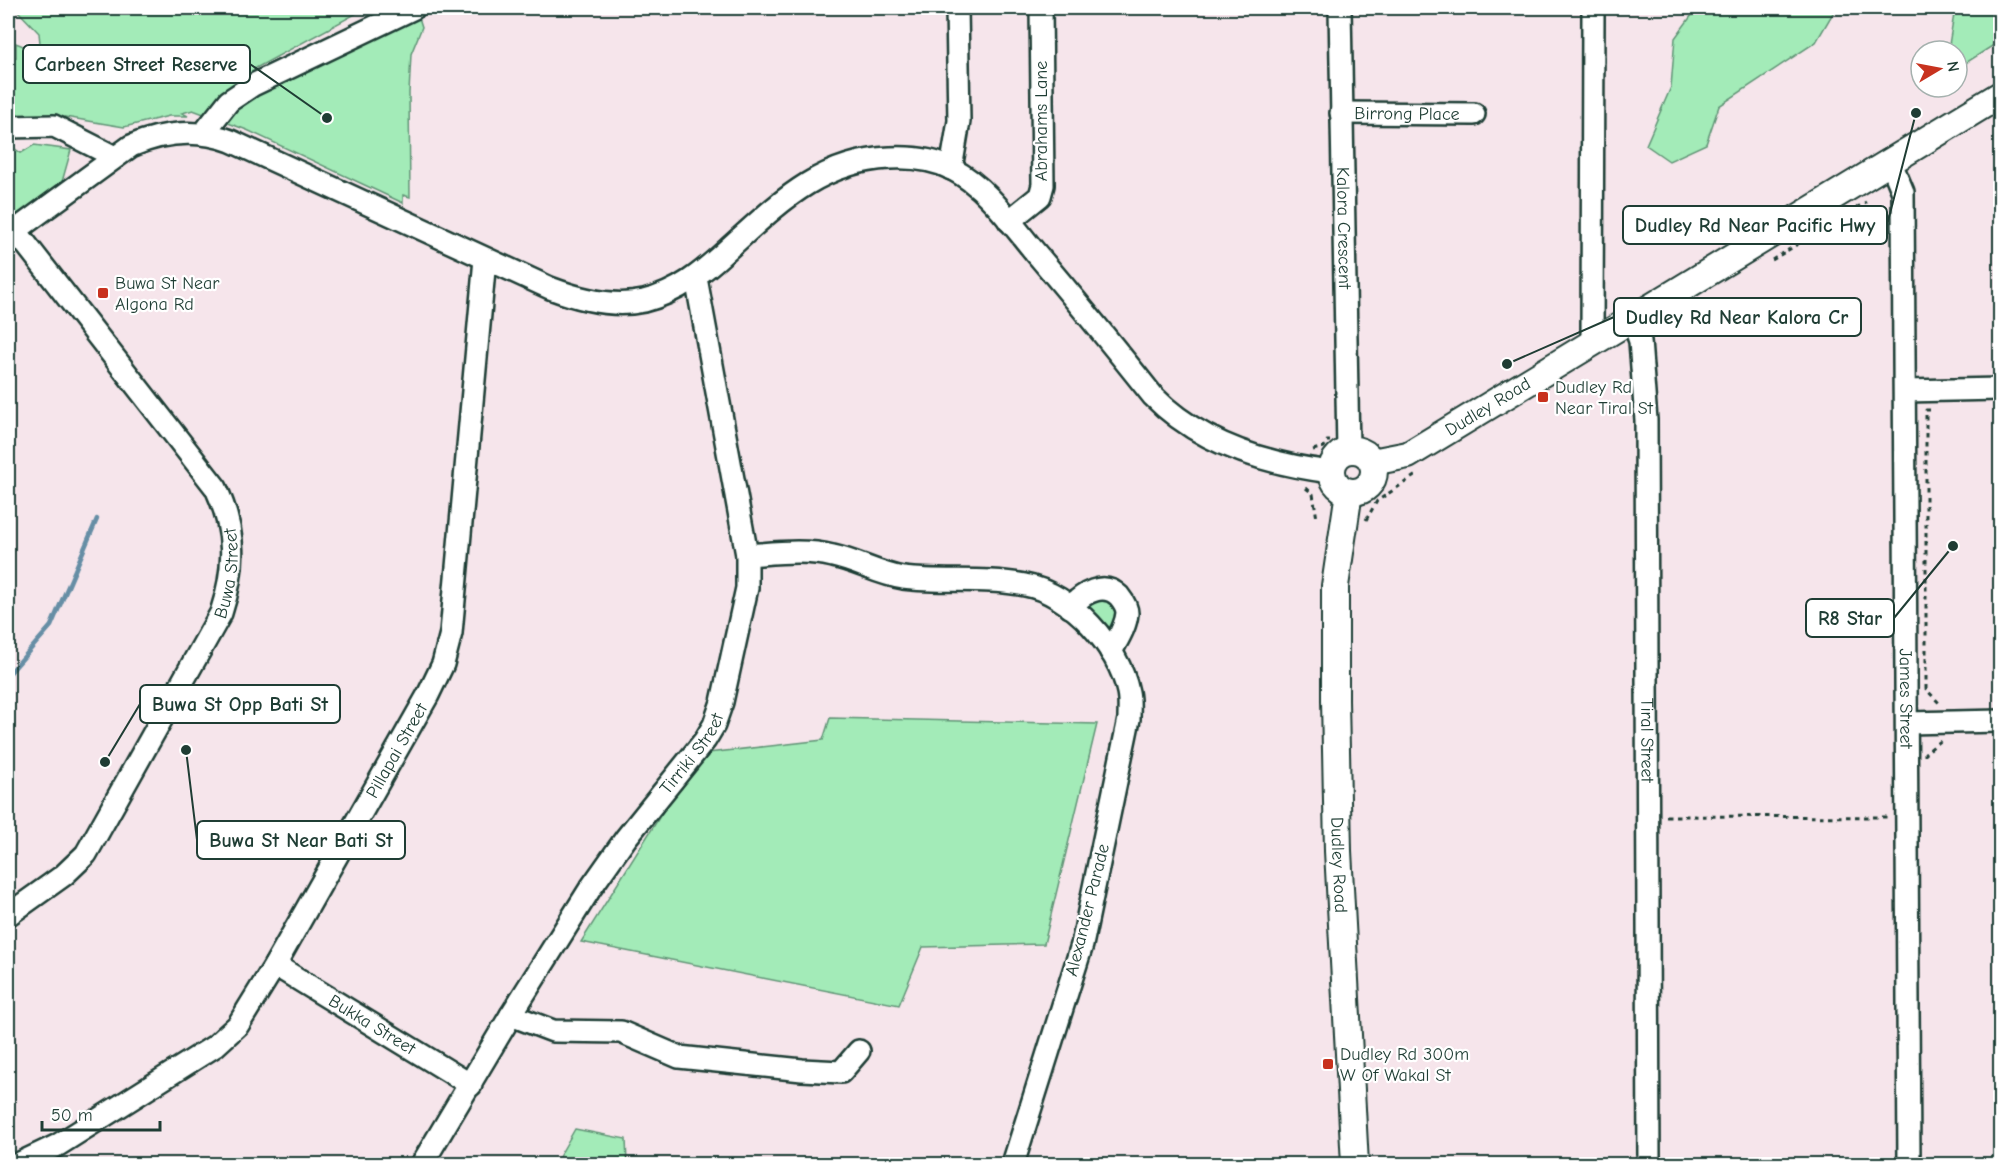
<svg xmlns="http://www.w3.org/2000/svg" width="2008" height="1172" font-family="'Comic Neue',sans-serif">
<rect width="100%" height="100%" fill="#f6e5eb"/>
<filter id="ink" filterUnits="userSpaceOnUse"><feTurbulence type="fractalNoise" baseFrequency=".0167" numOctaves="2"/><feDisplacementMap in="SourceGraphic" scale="12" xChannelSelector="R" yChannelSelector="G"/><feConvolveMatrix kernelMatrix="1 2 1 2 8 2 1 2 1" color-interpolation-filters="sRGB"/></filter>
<g filter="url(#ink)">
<!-- green -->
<g fill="#a3ebb8" stroke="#619476" stroke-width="1.5">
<polygon points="15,8 364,8 361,11 254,69 257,74 386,8 416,8 422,27 411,54 409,93 410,197 403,195 403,203 247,130 193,110 182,113 188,116 169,116 124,127 59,116 16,116 16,109 8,108 8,55 16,58 16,43 41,53 39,33"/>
<polygon points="1697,8 1836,8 1816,42 1719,106 1706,144 1669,161 1646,145 1671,87 1675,38"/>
<polygon points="1955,8 2000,8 2000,41 1958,68 1957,51 1948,51"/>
<polygon points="8,144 21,153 34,145 71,150 62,182 8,223"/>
<path d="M1107,596L1119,609L1114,628C1104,627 1090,614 1089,604Z"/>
<polygon points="830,718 1097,724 1044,944 923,947 899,1005 581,942 699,754 823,740"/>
<polygon points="575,1129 626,1139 627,1164 555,1164"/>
</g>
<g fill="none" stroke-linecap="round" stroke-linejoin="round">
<!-- stream -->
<polyline stroke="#668ea5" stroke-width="4.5" points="8,675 51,626 97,519"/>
<!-- minor casing -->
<g stroke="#1f3d34" stroke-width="26">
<g id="minor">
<path id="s1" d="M1340,8L1348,450"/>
<path id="s2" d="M1341,113L1474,114"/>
<polyline points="8,127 54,126 115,157"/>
<polyline points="203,134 229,101 253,85 414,8"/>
<path id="s3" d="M1891,163L1903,192L1909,1164"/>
<polyline points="951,169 959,121 957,8"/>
<polyline points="1009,221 1040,196 1043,185 1041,8"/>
<path d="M8,236L131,146C163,132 198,129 231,141L550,288C579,299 613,308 644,301C679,292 702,273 728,249C777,205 819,161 890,158C910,157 933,159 952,169C987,187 1010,222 1035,252C1075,299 1114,347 1153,396C1200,444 1266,464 1331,472"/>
<path id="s4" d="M1632,319L1640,341L1646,420L1649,1164"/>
<polyline points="1592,342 1593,8"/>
<polyline points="1905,391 2000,389"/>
<path d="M747,555C776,553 805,549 833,556C857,561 878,574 903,578C943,583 985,577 1025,585C1071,593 1119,647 1128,692C1130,701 1129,711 1129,719L1082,945L1013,1164"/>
<path d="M1070,607C1083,594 1103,580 1119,596C1123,601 1127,607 1127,613C1126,627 1117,640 1111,652"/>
<polyline points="1907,723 2000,721"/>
<path id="s5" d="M8,915L64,875L86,854L221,613C236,567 236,532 216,488L15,230"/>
<path id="s6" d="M275,965L471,1085"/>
<polyline points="511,1015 553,1031 621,1032 679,1057 802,1070 841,1072 859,1051"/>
<path id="s7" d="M18,1164L58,1145L180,1068L215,1046L238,1025L275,965L428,695L443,664L451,633L485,259"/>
<path id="s8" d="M422,1164L511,1015L590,889L626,838L705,740L714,725L722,702L747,588V555L696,278"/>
</g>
</g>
<!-- major casing -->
<g stroke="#1f3d34" stroke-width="30">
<g id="major">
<circle cx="1353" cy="471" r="21"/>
<path id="s9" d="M1372,462L1408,455L2000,95"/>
<path id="s10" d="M1349,492L1335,586V700L1338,851L1355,1164"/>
</g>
</g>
<!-- path -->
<g stroke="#1f3d34" stroke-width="3" stroke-dasharray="4.5 4.5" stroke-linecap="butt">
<polyline points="1772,260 1866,202"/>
<polyline points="1930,410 1926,410 1926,689 1940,704"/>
<polyline points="1313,450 1324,447 1327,441 1330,441"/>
<polyline points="1306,488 1313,494 1317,519"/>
<polyline points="1366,520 1377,501 1416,475"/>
<polyline points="1925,756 1925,753 1942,740"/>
<polyline points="1666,816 1890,817"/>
</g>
<!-- minor -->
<use href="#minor" stroke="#fff" stroke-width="21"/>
<!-- major -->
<use href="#major" stroke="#fff" stroke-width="26"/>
</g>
</g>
<!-- markers -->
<g fill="#c8321e" stroke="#fff" stroke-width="2">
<rect x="97" y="287" width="12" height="12" rx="3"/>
<rect x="1537" y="391" width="12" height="12" rx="3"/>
<rect x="1322" y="1058" width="12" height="12" rx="3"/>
</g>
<g text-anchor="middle" stroke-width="4.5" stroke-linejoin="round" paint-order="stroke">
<!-- street labels -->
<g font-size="18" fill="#1f3d34" stroke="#fff">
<text dy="6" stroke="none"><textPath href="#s2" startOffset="66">Birrong Place</textPath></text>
<text transform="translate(1041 121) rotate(-90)" y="6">Abrahams Lane</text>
<text dy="6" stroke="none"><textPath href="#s1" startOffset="220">Kalora Crescent</textPath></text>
<text dy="6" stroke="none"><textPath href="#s9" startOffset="130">Dudley Road</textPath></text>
<text dy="6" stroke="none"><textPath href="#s5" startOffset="416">Buwa Street</textPath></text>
<text dy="6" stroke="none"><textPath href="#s3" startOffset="538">James Street</textPath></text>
<text dy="6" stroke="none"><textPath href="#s4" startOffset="423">Tiral Street</textPath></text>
<text dy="6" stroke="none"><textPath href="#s7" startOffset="578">Pillapai Street</textPath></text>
<text dy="6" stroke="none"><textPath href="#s8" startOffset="492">Tirriki Street</textPath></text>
<text dy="6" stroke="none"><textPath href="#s10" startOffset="374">Dudley Road</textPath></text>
<text transform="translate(1087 910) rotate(-76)" y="6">Alexander Parade</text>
<text dy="6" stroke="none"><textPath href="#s6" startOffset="114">Bukka Street</textPath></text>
</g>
<!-- poi labels -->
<g font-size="18" fill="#1f3d34" stroke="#fff" text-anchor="start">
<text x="115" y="289">Buwa St Near<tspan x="115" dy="21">Algona Rd</tspan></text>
<text x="1555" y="393">Dudley Rd<tspan x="1555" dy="21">Near Tiral St</tspan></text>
<text x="1340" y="1060">Dudley Rd 300m<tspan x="1340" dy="21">W Of Wakal St</tspan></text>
</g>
</g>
<!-- callouts -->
<path fill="none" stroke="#1f3d34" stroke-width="2" d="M327 118L250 64M1916 113L1887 225M1507 364L1614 317M1953 546L1894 618M105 762L140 704M186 750L197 840"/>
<g fill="#1f3d34" stroke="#fff" stroke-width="2">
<circle cx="327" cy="118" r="6"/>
<circle cx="1916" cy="113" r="6"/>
<circle cx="1507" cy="364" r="6"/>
<circle cx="1953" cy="546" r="6"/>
<circle cx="105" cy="762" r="6"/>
<circle cx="186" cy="750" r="6"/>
</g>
<g fill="#fff" stroke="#1f3d34" stroke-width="2">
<rect x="23" y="45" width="227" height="38" rx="6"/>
<rect x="1623" y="206" width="264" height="38" rx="6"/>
<rect x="1614" y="298" width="247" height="38" rx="6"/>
<rect x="1806" y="599" width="88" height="38" rx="6"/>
<rect x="140" y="685" width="200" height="38" rx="6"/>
<rect x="197" y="821" width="208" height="38" rx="6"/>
</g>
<g font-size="20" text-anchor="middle" font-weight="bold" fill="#1f3d34">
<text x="136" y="71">Carbeen Street Reserve</text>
<text x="1755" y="232">Dudley Rd Near Pacific Hwy</text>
<text x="1737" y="324">Dudley Rd Near Kalora Cr</text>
<text x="1850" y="625">R8 Star</text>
<text x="240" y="711">Buwa St Opp Bati St</text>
<text x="301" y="847">Buwa St Near Bati St</text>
</g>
<!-- margin -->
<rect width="2008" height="1172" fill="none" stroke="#fff" stroke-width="30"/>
<rect x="15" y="15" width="1978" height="1142" fill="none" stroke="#1f3d34" stroke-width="2" filter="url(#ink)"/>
<!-- north arrow -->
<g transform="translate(1939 69) rotate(80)"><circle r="28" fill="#ffffff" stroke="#a5b1ae" stroke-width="1.5"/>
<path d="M0-4.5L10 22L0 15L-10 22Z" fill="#c8321e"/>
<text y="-9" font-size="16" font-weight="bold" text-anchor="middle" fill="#1f3d34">N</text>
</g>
<!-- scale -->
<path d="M42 1121v9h118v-9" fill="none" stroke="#1f3d34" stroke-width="3"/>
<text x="51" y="1121" font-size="18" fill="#1f3d34" stroke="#ffffff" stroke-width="4.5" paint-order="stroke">50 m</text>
</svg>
